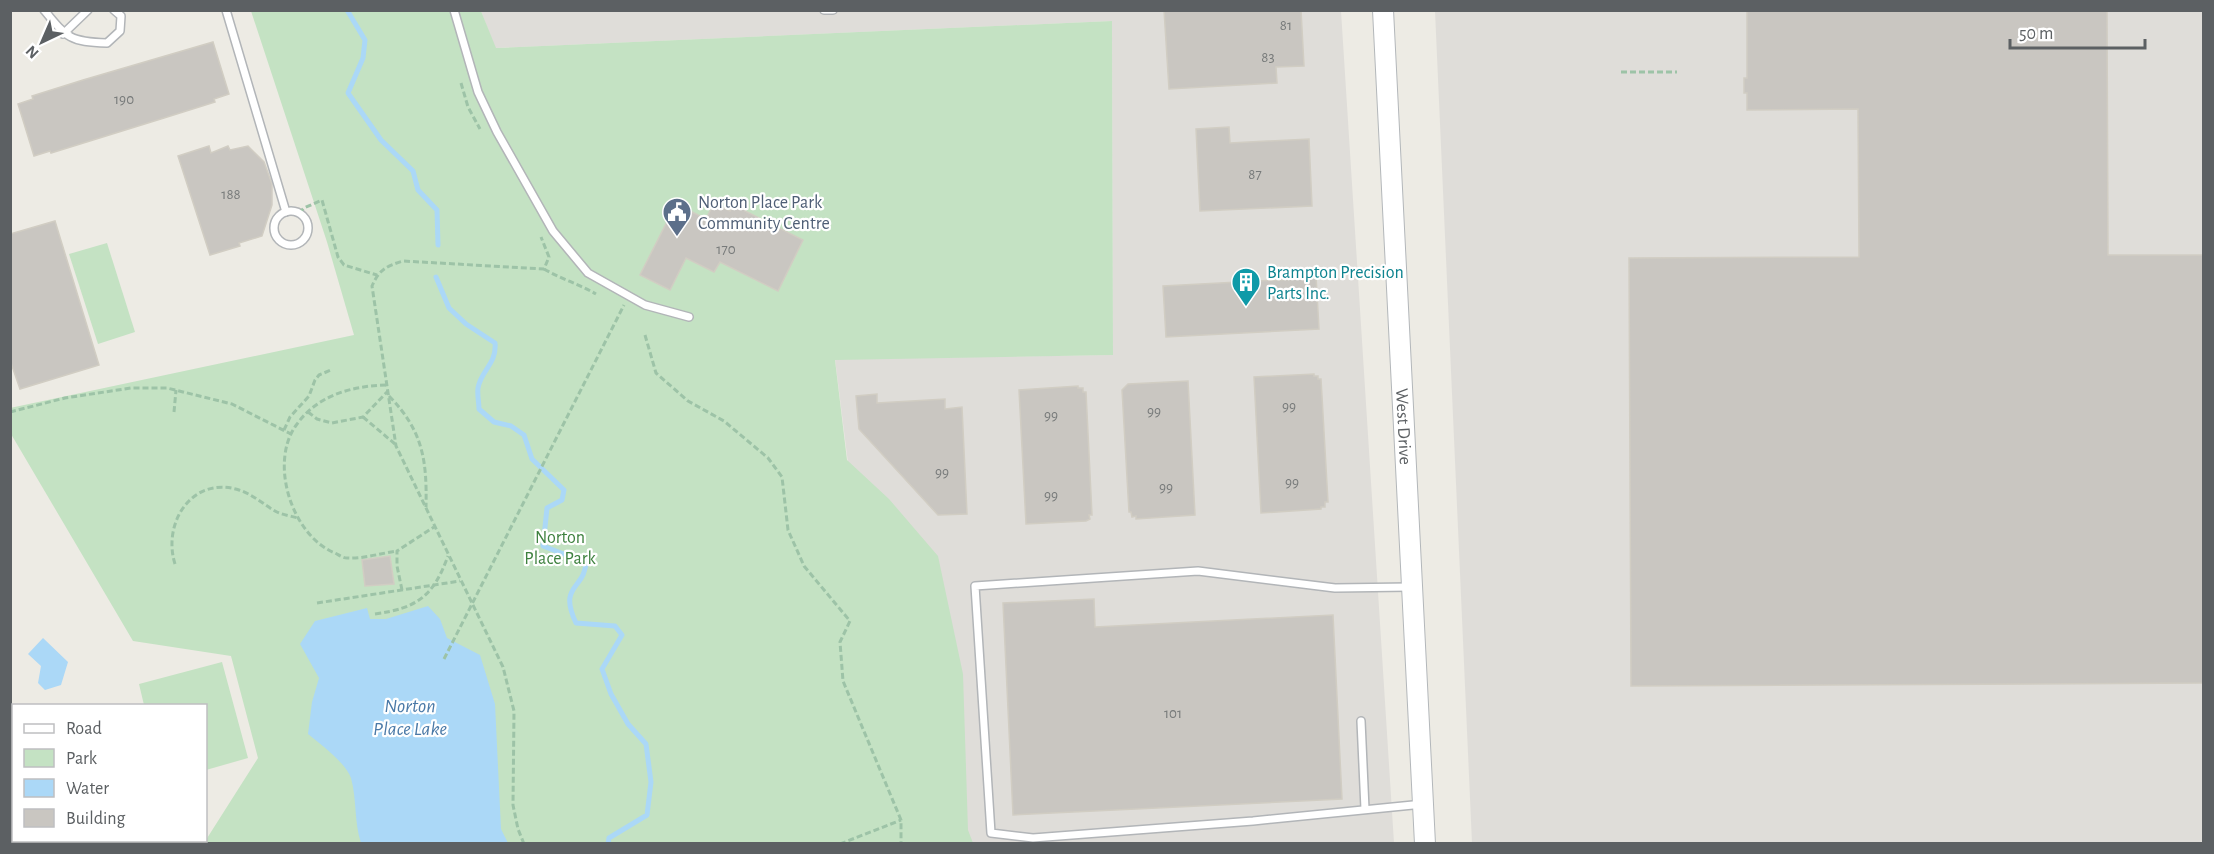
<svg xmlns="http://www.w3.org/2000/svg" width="2214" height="854" font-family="'Alegreya Sans',sans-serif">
<rect width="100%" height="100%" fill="#edebe4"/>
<!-- industrial -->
<g fill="#dfddd9">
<polygon points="481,11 1341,11 1394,843 953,843 852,495 835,359 1113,355 1112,21 495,48"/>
<polygon points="1435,11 2203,11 2203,843 1472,843"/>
</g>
<!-- green -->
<g fill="#c4e2c3">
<polygon points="251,11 481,11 496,48 1112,21 1113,355 835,360 847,460 889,499 938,556 963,674 968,830 973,843 204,843 258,758 231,656 133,641 11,434 10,408 354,335 327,242"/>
<polygon points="107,243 135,332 98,344 69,254"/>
<polygon points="222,662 248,758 206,770 206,706 144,705 139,684"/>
</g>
<!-- water -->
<g fill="#abd8f7">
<path d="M428,606L440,619L447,638L480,655L495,704L501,829L508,843H361C354,822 357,800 351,778C346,763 320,744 308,734L312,702L319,678L300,644L315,621L367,608L370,619H386Z"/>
<polygon points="43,638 68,662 61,685 45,690 38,683 41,666 28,654"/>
</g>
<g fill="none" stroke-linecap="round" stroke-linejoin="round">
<!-- stream -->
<g stroke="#abd8f7" stroke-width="5">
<polyline points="347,10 365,40 363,58 348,93 381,140 413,171 418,190 437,210 438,245"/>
<path d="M436,277L449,308L466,324L495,343C497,364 481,370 478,388C477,395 479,402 479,409L494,422L511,426L524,435L532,459L564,490L562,500L547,508L543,546L574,558L586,559C587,590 557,583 576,623L615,626L622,635L602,669L611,694L628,724L646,744L651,782L647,815L609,838L608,844"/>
</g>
</g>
<!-- building -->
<g fill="#c9c6c1" stroke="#d1cdc3" stroke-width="1.5">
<polygon points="1164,10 1301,10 1304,66 1276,67 1277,83 1169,89"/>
<polygon points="1747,10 2107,10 2108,255 2204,255 2204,683 1631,686 1629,258 1859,257 1858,109 1747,110 1747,93 1744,93 1744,78 1747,78"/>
<polygon points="213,42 229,94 214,99 215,102 164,118 51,153 50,151 34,156 18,104 33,99 32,96 83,80"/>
<polygon points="1229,127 1230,143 1309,139 1312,206 1200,211 1196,129"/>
<polygon points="209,146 211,153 228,146 230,150 248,146 264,162 272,184 272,205 262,236 239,243 240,246 210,255 178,156"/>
<polygon points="735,201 747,207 745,211 803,240 778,291 720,262 714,272 686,258 670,290 640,275 676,204 706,219 714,203 730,211"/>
<polygon points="55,221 99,365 20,389 10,360 10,234"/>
<polygon points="1316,276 1319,329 1166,337 1163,286 1298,279 1297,277"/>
<polygon points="1314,374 1314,376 1318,376 1318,379 1321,379 1328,502 1325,502 1325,507 1321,507 1321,509 1261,513 1254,377"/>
<polygon points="1188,381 1195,515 1136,519 1136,516 1132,517 1131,512 1129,512 1122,390 1128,384"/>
<polygon points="1078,386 1078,388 1083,388 1083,392 1086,392 1092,515 1089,515 1090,519 1086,521 1026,524 1019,390"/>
<polygon points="877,394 877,403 945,399 945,409 962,407 967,514 938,515 859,429 856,396"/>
<polygon points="390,556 394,584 365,586 362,560"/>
<polygon points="1094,599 1095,627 1333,615 1342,799 1013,815 1003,603"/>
</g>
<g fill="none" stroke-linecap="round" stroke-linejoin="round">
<!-- lane casing -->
<g stroke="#b2b5b8" stroke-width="10">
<g id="lane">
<path d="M44,10C67,38 70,42 107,43L120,31L121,16L114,10"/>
<polyline points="226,10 286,212"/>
<polyline points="454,10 478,92 497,132 553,231 588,273 645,305 689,317"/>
<polyline points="824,10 833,10"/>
<polyline points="63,34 88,10"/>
<circle cx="291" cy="228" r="17"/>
<polyline points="1410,587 1335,588 1198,571 975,586 991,833 1033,838 1253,821 1423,804"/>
<polyline points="1361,721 1365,809"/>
</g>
</g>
<!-- secondary casing -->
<g stroke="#b3b7ba" stroke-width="22">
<g id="secondary">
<path id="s1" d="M1383,10L1425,844"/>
</g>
</g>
<!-- path -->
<g stroke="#9dc3a7" stroke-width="3" stroke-dasharray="6 3" stroke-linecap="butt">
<polyline points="1621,72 1677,72"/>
<polyline points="461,83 468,107 480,129"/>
<polyline points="299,213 304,208 322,200 338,257 344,265 377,275"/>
<path d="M544,269C561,279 579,284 596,294"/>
<polyline points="645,335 656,373 688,401 724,421 768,458 782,477 788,530 804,566 850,621 840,642 843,681 901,820 901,844"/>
<path d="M386,385C352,386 318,395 297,424C268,462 292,536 335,553C339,555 343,558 347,558C363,559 382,553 397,551"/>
<path d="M389,396C423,431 427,460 426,507"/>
<polyline points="10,412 65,398 131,388 167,388 232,404 291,434"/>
<polyline points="174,412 176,390"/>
<polyline points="308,412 317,419 332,423 363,417 388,391"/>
<polyline points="363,417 395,444"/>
<polyline points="284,430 290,417 309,396 315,380 319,375 331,370"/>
<path d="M175,564C162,523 192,475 239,490C252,494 263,504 275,511C282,515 291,516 298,518"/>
<polyline points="402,590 397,566 397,551 434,527"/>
<polyline points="317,603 460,581"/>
<path d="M375,614C417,608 433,597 448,556"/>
<polyline points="444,659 624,305"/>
<polyline points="10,774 14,773"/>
<polyline points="101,840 103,844"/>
<path d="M524,844L518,829L513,805L514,711L503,667L396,446L372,286C379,270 386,266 403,261L544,269L549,257L541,237"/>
<polyline points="840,844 901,820"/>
</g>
<!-- lane -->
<use href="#lane" stroke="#fff" stroke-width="7"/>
<!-- secondary -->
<use href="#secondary" stroke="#fff" stroke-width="20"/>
</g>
<!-- icons -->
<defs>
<g id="civic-pin" transform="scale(1.5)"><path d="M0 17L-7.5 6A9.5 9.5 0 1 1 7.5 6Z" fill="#5c6f8a" stroke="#fff"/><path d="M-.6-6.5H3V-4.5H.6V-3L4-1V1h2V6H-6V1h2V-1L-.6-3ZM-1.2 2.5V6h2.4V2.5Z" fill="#fff"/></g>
<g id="building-pin" transform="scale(1.5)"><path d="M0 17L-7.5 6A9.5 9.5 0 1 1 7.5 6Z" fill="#0f9aa8" stroke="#fff"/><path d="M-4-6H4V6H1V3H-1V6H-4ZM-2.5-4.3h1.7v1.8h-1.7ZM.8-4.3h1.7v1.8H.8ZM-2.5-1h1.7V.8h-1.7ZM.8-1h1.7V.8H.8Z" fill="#fff"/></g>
</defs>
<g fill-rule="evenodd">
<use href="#civic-pin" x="677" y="212"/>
<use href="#building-pin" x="1246" y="282"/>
</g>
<g text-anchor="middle" stroke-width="4.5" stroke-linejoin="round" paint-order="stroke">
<!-- number labels -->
<g font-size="15" fill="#777a7a">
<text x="1286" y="30">81</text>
<text x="1268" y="62">83</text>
<text x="124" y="104">190</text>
<text x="1255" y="179">87</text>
<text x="231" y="199">188</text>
<text x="726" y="254">170</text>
<text x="1289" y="411">99</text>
<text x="1154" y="416">99</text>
<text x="1051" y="420">99</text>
<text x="942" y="477">99</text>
<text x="1292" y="487">99</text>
<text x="1166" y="492">99</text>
<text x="1051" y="500">99</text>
<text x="1173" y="718">101</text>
</g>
<!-- service labels -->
<g font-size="18" fill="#4e5e75" stroke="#fff" text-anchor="start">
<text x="698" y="208">Norton Place Park<tspan x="698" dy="21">Community Centre</tspan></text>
</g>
<!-- culture labels -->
<g font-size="18" fill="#0d838f" stroke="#fff" text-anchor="start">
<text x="1267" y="278">Brampton Precision<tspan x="1267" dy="21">Parts Inc.</tspan></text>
</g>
<!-- street labels -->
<g font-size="18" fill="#5c6063" stroke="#fff">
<text dy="6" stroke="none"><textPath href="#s1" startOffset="417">West Drive</textPath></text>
</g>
<!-- park labels -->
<g font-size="18" fill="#3e813f" stroke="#fff">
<text x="560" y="543">Norton<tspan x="560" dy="21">Place Park</tspan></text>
</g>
<!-- water labels -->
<g font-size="20" font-style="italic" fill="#4a79a7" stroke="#fff">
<text x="410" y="712">Norton<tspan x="410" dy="23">Place Lake</tspan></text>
</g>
</g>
<!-- border -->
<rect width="2214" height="854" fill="none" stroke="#5c6063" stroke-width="24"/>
<!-- legend -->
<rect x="12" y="704" width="195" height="138" fill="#ffffff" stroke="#bebfc1" stroke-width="1.5"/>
<rect x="24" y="724" width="30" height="9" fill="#ffffff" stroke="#bebfc1" stroke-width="1.5"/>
<text x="66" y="734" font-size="18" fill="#5c6063">Road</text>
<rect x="24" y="749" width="30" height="18" fill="#c4e2c3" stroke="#bebfc1" stroke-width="1.5"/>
<text x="66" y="764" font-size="18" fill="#5c6063">Park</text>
<rect x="24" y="779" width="30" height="18" fill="#abd8f7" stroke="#bebfc1" stroke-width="1.5"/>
<text x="66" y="794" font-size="18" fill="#5c6063">Water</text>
<rect x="24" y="809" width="30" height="18" fill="#c9c6c1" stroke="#bebfc1" stroke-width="1.5"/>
<text x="66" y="824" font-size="18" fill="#5c6063">Building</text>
<!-- north arrow -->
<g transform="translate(42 42) rotate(224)" stroke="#ffffff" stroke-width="4.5" paint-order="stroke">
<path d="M0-4.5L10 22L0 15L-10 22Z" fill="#5c6063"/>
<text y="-9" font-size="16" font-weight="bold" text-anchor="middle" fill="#5c6063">N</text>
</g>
<!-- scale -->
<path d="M2010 39v9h135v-9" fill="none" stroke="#5c6063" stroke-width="3"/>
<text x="2019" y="39" font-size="18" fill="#5c6063" stroke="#ffffff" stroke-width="4.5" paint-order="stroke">50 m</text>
</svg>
